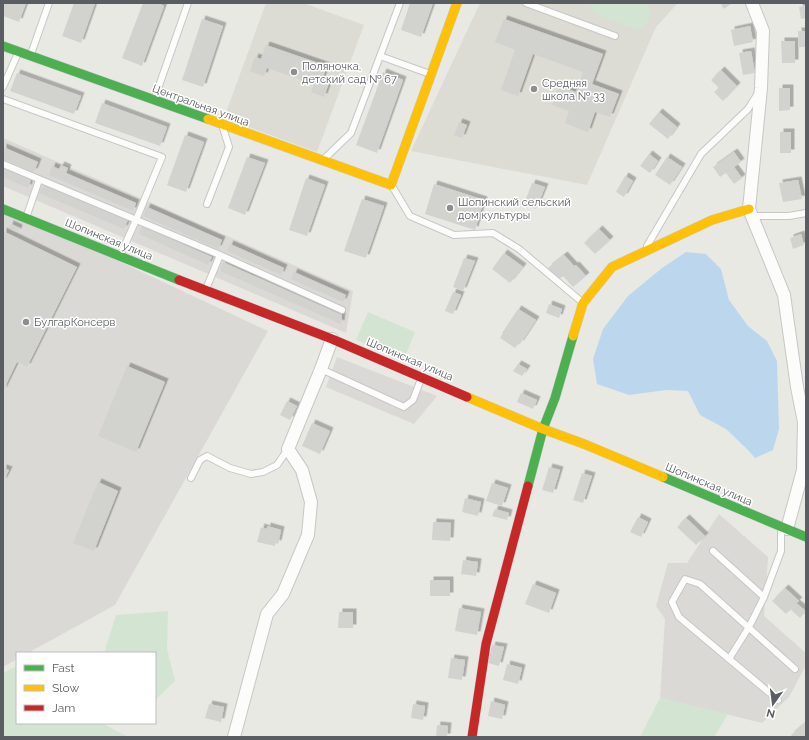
<svg xmlns="http://www.w3.org/2000/svg" width="809" height="740" font-family="Raleway,sans-serif">
<defs>
<filter id="shadow"><feDropShadow dx="3.5" dy="-3.5" stdDeviation="0" flood-color="#0004"/></filter>
</defs>
<rect width="100%" height="100%" fill="#e9e9e4"/>
<!-- industrial -->
<g fill="#dad9d5">
<polygon points="3,138 353,291 346,333 3,186"/>
<polygon points="3,207 268,331 115,605 28,653 17,653 17,659 3,667"/>
<polygon points="337,357 437,396 414,424 326,387"/>
<polygon points="719,514 768,557 764,616 806,653 806,665 789,697 762,723 660,698 665,619 656,606 668,563 687,563"/>
</g>
<!-- education -->
<g fill="#dcdbd4">
<polygon points="266,3 303,3 364,25 317,152 224,118"/>
<polygon points="480,3 678,3 656,27 587,185 411,151"/>
</g>
<!-- green -->
<g fill="#d3e4d2">
<path d="M589,3H645L647,4C653,16 648,29 633,29L594,13L592,10Z"/>
<polygon points="368,312 415,332 404,359 356,340"/>
<polygon points="168,611 167,649 175,681 155,700 155,653 104,653 116,615"/>
<polygon points="17,666 17,723 102,723 128,737 3,737 3,673"/>
<polygon points="660,698 728,714 714,737 640,737"/>
</g>
<!-- water -->
<polygon fill="#bcd6ee" points="686,252 706,254 721,269 729,300 748,326 767,341 777,361 779,429 773,450 755,458 748,450 726,429 700,415 688,391 666,390 629,395 597,384 593,359 603,329 628,296 662,268"/>
<!-- building -->
<g fill="#d2d2cf" filter="url(#shadow)">
<polygon points="3,3 26,3 19,22 3,16"/>
<polygon points="74,3 95,3 81,43 62,36"/>
<polygon points="143,3 158,3 164,6 142,66 122,58"/>
<polygon points="410,3 433,3 421,37 401,30"/>
<polygon points="720,3 732,3 724,9"/>
<polygon points="806,5 806,18 801,19 799,7"/>
<polygon points="202,19 223,26 203,87 182,80"/>
<polygon points="504,19 603,54 592,84 619,94 610,117 595,112 588,132 565,123 569,111 552,105 559,86 576,92 583,72 533,54 518,96 501,90 515,50 495,42"/>
<polygon points="750,26 753,42 734,46 731,30"/>
<polygon points="798,31 806,31 806,47 799,47"/>
<polygon points="781,41 795,41 795,63 782,63"/>
<polygon points="266,45 327,66 322,80 329,83 324,97 311,92 314,84 267,68 264,76 250,71 255,57 261,59"/>
<polygon points="751,51 755,73 743,75 739,53"/>
<polygon points="721,70 737,86 723,101 714,92 719,88 711,80"/>
<polygon points="383,72 403,80 377,153 356,145"/>
<polygon points="17,73 81,96 74,114 10,91"/>
<polygon points="779,88 790,88 790,110 779,111"/>
<polygon points="102,103 167,127 160,146 95,123"/>
<polygon points="659,112 677,127 668,139 649,124"/>
<polygon points="459,122 467,125 462,138 454,135"/>
<rect x="780" y="132" width="11" height="21"/>
<polygon points="185,135 204,142 186,192 167,185"/>
<polygon points="3,147 38,162 34,172 3,159"/>
<polygon points="734,152 741,162 734,167 742,178 734,184 726,173 720,177 713,167"/>
<polygon points="649,154 658,161 650,173 640,166"/>
<polygon points="247,157 265,163 245,215 228,208"/>
<polygon points="667,157 682,167 670,185 655,175"/>
<polygon points="61,165 68,168 66,173 136,203 133,211 49,175 52,166 59,169"/>
<polygon points="3,167 31,180 28,188 3,177"/>
<polygon points="625,176 633,181 624,197 616,192"/>
<polygon points="306,178 325,185 307,236 289,230"/>
<polygon points="798,180 802,199 783,202 779,183"/>
<polygon points="532,183 545,187 536,209 524,204"/>
<polygon points="434,184 484,200 475,230 425,214"/>
<polygon points="43,185 128,220 124,229 39,193"/>
<polygon points="362,199 384,206 366,258 344,251"/>
<polygon points="147,207 222,240 218,249 143,216"/>
<polygon points="10,224 19,228 18,232 9,228"/>
<polygon points="142,226 212,257 208,265 139,234"/>
<polygon points="599,229 610,240 595,254 584,243"/>
<polygon points="3,231 77,267 27,367 17,362 3,391"/>
<polygon points="801,234 804,245 793,249 790,238"/>
<polygon points="230,244 284,268 281,275 227,251"/>
<polygon points="504,253 523,267 510,283 492,269"/>
<polygon points="564,255 574,266 576,265 586,276 573,287 563,276 558,280 548,268"/>
<polygon points="464,258 475,261 463,291 453,287"/>
<polygon points="223,262 342,315 341,324 220,271"/>
<polygon points="294,272 346,295 343,302 291,279"/>
<polygon points="453,292 461,295 453,314 445,311"/>
<polygon points="549,304 562,309 559,318 546,313"/>
<polygon points="518,309 536,320 520,344 519,343 515,348 500,338 503,333 502,333"/>
<polygon points="518,364 527,369 522,376 513,371"/>
<polygon points="127,366 165,382 136,452 98,436"/>
<polygon points="521,393 537,400 533,409 517,402"/>
<polygon points="287,401 297,406 290,420 280,415"/>
<polygon points="312,423 330,431 320,454 302,446"/>
<polygon points="549,467 560,470 553,493 542,490"/>
<polygon points="3,468 9,470 3,482"/>
<polygon points="582,473 592,476 583,503 573,500"/>
<polygon points="98,482 118,491 94,551 73,543"/>
<polygon points="492,483 508,488 502,506 486,501"/>
<polygon points="465,498 481,502 478,516 462,512"/>
<polygon points="495,509 509,513 507,520 492,516"/>
<polygon points="638,517 648,522 641,537 630,532"/>
<polygon points="686,518 705,536 696,545 677,527"/>
<polygon points="433,522 451,523 450,541 432,540"/>
<polygon points="267,526 281,530 278,544 275,543 275,546 257,542 261,527 267,529"/>
<polygon points="463,560 478,562 476,576 461,574"/>
<rect x="430" y="580" width="20" height="16"/>
<polygon points="533,584 556,593 549,613 525,604"/>
<polygon points="785,588 799,601 796,603 806,611 800,618 791,610 793,607 786,614 772,601"/>
<polygon points="459,608 481,612 477,635 455,631"/>
<polygon points="339,612 353,612 353,628 338,628"/>
<polygon points="492,645 504,647 499,666 488,663"/>
<polygon points="451,658 465,660 462,680 448,678"/>
<polygon points="507,664 522,668 518,684 503,680"/>
<polygon points="491,701 505,705 502,719 488,716"/>
<polygon points="209,704 224,707 221,722 205,718"/>
<polygon points="413,704 425,706 423,720 411,718"/>
<polygon points="806,722 806,737 793,737 791,735"/>
<polygon points="437,725 448,726 447,737 436,737"/>
</g>
<g fill="none" stroke-linecap="round" stroke-linejoin="round">
<!-- lane casing -->
<g stroke="#c6c7c6" stroke-width="8">
<g id="lane">
<polyline points="526,3 615,36"/>
<polyline points="31,54 49,3"/>
<polyline points="380,56 430,74"/>
<polyline points="3,87 18,53"/>
<polyline points="3,99 162,157 136,220 120,256"/>
<polyline points="154,100 188,3"/>
<polyline points="324,159 351,133 400,3"/>
<polyline points="3,164 220,255 342,310"/>
<polyline points="392,186 410,216 454,235 493,233 519,249 582,302"/>
<polyline points="207,204 229,147 223,128"/>
<polyline points="752,216 789,216 806,213"/>
<polyline points="26,218 39,180"/>
<polyline points="647,246 701,154 748,109 758,93"/>
<polyline points="206,289 220,255"/>
<polyline points="321,369 404,407 413,400 421,379"/>
<polyline points="191,478 200,460 207,456 230,468 251,474 263,472 277,465 288,449"/>
<polyline points="713,551 764,597"/>
<polyline points="729,659 749,627 764,597 781,551 781,529"/>
<polyline points="778,700 679,617 672,602 685,579 700,584 795,669"/>
</g>
</g>
<!-- street casing -->
<g stroke="#c6c7c6" stroke-width="14">
<g id="street">
<polyline points="752,3 763,31 761,88 749,209 784,295 797,387 804,422 803,470 787,529"/>
<polyline points="234,737 267,614 283,594 308,535 311,502 302,470 288,449 321,369 332,339"/>
</g>
</g>
<!-- fast casing -->
<g stroke="#c7c7c7" stroke-width="10">
<g id="fast">
<polyline points="3,46 208,119"/>
<polyline points="3,209 179,280"/>
<polyline points="663,477 806,537"/>
<polyline points="528,486 543,429 555,398 573,336"/>
</g>
</g>
<!-- slow casing -->
<g stroke="#c7c7c7" stroke-width="10">
<g id="slow">
<polyline points="208,119 391,185 457,3"/>
<polyline points="573,336 583,303 612,267 712,220 749,209"/>
<polyline points="467,397 543,429 584,444 663,477"/>
</g>
</g>
<!-- jam casing -->
<g stroke="#c7c7c7" stroke-width="10">
<g id="jam">
<polyline points="179,280 332,339 467,397"/>
<polyline points="472,737 486,644 528,486"/>
</g>
</g>
<!-- lane -->
<use href="#lane" stroke="#fcfcfb" stroke-width="6"/>
<!-- street -->
<use href="#street" stroke="#fcfcfb" stroke-width="12"/>
<!-- fast -->
<use href="#fast" stroke="#4caf50" stroke-width="9"/>
<!-- slow -->
<use href="#slow" stroke="#ffc107" stroke-width="9"/>
<!-- jam -->
<use href="#jam" stroke="#c62828" stroke-width="9"/>
</g>
<!-- markers -->
<g fill="#8c8e8f" stroke="#fff" stroke-width="1.5">
<circle cx="294" cy="72" r="4"/>
<circle cx="534" cy="89" r="4"/>
<circle cx="450" cy="208" r="4"/>
<circle cx="26" cy="322" r="4"/>
</g>
<g text-anchor="middle" stroke-width="3" stroke-linejoin="round" paint-order="stroke">
<!-- poi labels -->
<g font-size="11" fill="#5a5d61" stroke="#fff" text-anchor="start">
<text x="302" y="70">Поляночка,<tspan x="302" dy="13">детский сад № 67</tspan></text>
<text x="542" y="87">Средняя<tspan x="542" dy="13">школа № 33</tspan></text>
<text x="458" y="206">Шопинский сельский<tspan x="458" dy="13">дом культуры</tspan></text>
<text x="34" y="326">БулгарКонсерв</text>
</g>
<!-- street labels -->
<g font-size="11" fill="#5a5d61" stroke="#fff">
<text transform="translate(201 105) rotate(20)" y="4">Центральная улица</text>
<text transform="translate(109 239) rotate(22)" y="4">Шопинская улица</text>
<text transform="translate(410 359) rotate(23)" y="4">Шопинская улица</text>
<text transform="translate(709 484) rotate(23)" y="4">Шопинская улица</text>
</g>
</g>
<!-- border -->
<rect width="809" height="740" fill="none" stroke="#5a5d61" stroke-width="8"/>
<!-- legend -->
<rect x="16" y="652" width="140" height="72" fill="#ffffff" stroke="#bdbec0"/>
<rect x="24" y="665" width="20" height="6" fill="#4caf50" stroke="#bdbec0"/>
<text x="52" y="672" font-size="12" fill="#5a5d61">Fast</text>
<rect x="24" y="685" width="20" height="6" fill="#ffc107" stroke="#bdbec0"/>
<text x="52" y="692" font-size="12" fill="#5a5d61">Slow</text>
<rect x="24" y="705" width="20" height="6" fill="#c62828" stroke="#bdbec0"/>
<text x="52" y="712" font-size="12" fill="#5a5d61">Jam</text>
<!-- north arrow -->
<g transform="translate(773 704) rotate(194)" stroke="#ffffff" stroke-width="3" paint-order="stroke">
<path d="M0-3L7 15L0 10L-7 15Z" fill="#5a5d61"/>
<text y="-6" font-size="11" font-weight="bold" text-anchor="middle" fill="#5a5d61">N</text>
</g>
</svg>
